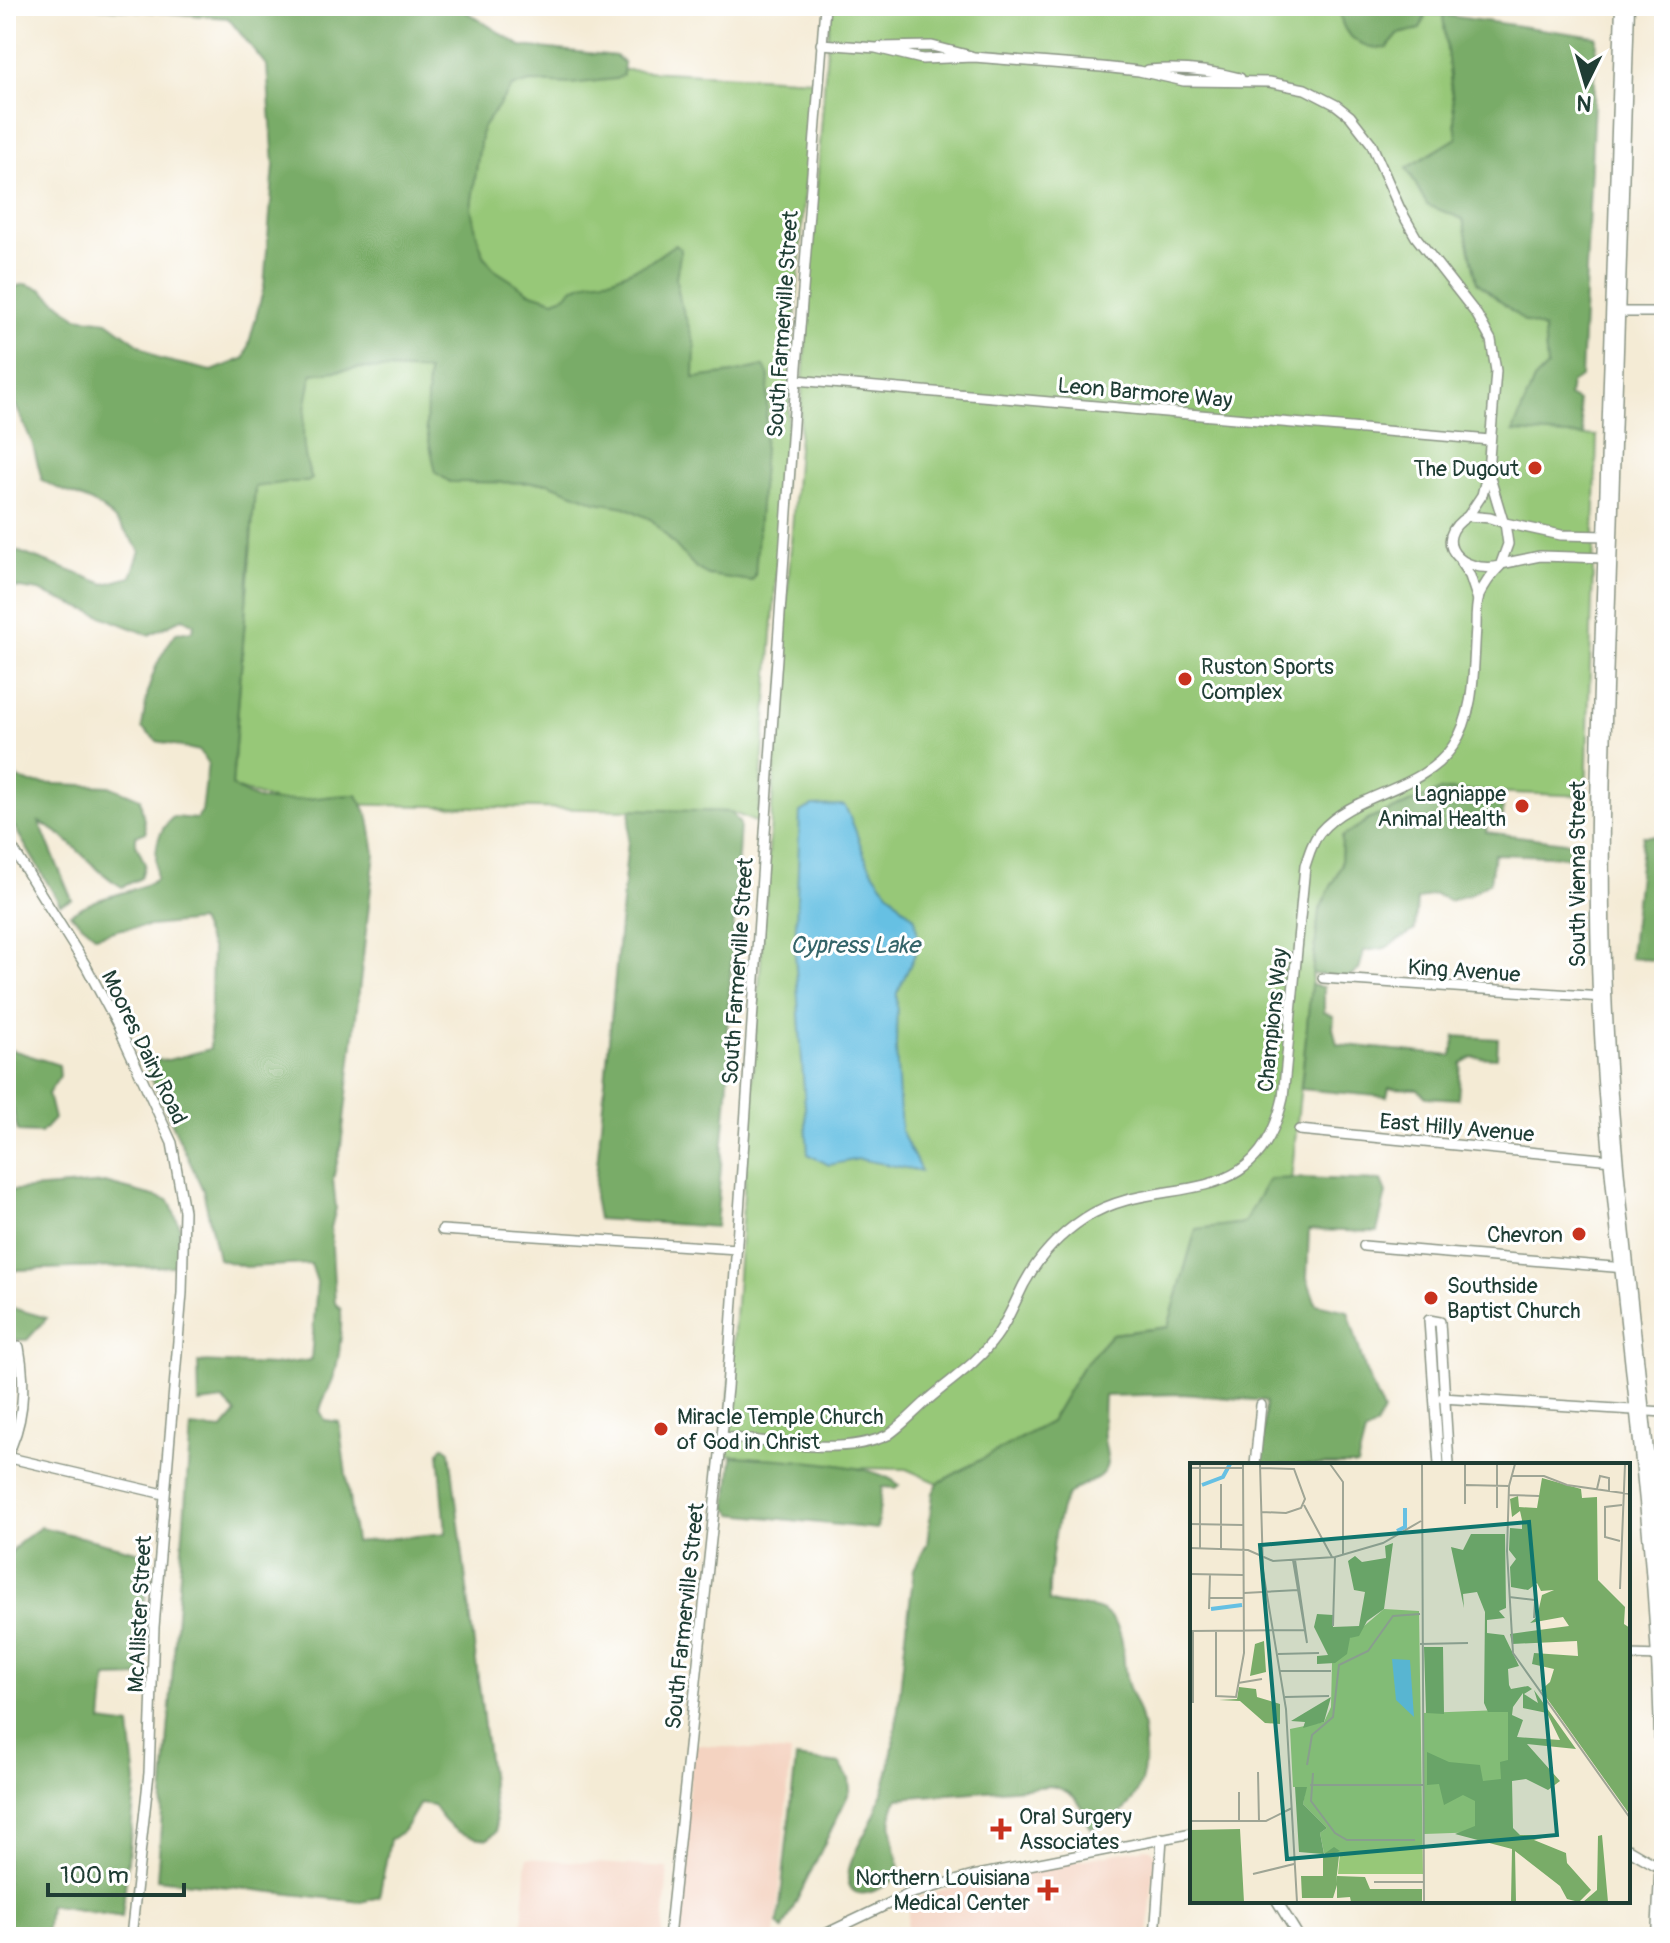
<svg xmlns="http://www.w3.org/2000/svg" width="1670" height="1943" font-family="Pangolin,sans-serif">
<rect width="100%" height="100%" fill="#fff"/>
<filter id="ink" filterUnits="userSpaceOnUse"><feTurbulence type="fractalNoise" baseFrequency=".0125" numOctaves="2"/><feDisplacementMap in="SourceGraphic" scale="16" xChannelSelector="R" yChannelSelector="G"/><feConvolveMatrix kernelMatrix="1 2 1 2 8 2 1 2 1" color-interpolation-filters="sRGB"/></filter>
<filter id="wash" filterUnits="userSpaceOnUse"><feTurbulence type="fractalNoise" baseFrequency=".006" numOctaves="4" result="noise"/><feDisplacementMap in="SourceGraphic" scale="32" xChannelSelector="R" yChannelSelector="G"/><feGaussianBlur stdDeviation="1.8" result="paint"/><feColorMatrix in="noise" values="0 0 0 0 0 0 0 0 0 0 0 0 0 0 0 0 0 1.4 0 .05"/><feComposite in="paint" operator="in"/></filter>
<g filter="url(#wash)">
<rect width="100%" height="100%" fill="#f4ebd5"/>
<!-- built -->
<g fill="#f4d3c1">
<polygon points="693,1744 791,1753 775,1937 674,1937"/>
<polygon points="1145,1848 1151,1849 1155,1854 1148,1937 906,1937 909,1902 928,1894 989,1877"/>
<polygon points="527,1858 668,1868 662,1937 521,1937"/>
</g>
<!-- green -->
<g fill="#97c878" stroke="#5b8256" stroke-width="2">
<polygon points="830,6 1342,6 1341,9 1387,48 1399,34 1420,29 1426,14 1443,15 1457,138 1407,168 1427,204 1463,219 1477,282 1524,321 1544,329 1547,367 1534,380 1514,431 1597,436 1586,796 1442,790 1370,819 1342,837 1341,866 1319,911 1291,1180 1269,1180 1244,1223 1196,1230 1168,1327 1112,1334 1082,1367 1050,1422 938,1483 906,1469 857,1468 725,1455"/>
<polygon points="289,52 813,80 758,823 731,812 282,803 232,787"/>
</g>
<!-- forest -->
<g fill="#79ac68" stroke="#4c744e" stroke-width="2">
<path d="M85,6H457L521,46L616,56L624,63L623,75L616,79L571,84L531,82L512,87L482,129L471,208L477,235L484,256L495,270L529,292L554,300L567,295L572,288L591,281L613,278L648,263L674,245L681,249L676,278L680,301L695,345L694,378L732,373L764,366L769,376L755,577L751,581L708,575L696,568L652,520L625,507L596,502L548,483L450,482L436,473L426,427L428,371L361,368L312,374C304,410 297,444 312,479L307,482H289L255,487L232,786C241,791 252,798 262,800C294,804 326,794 357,795L369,818L375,853L341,1146L333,1179L336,1208L331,1228L335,1303L341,1310C342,1334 340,1359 332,1382C328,1393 322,1399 320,1411L325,1420L339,1422L355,1542L446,1533L439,1452L443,1446L450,1451L497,1831L488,1839C460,1837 448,1829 433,1805L420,1803L404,1830L390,1840L379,1897L362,1902L157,1879L191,1427L222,1430L236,1413L223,1400L199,1403L198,1362L273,1365L311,1360L317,1282L311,1264L245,1267L218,1259L203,1190L142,1059L168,1060L210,1049L212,950L199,921L121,929L96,936L70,914C99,894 126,896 156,880C156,855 153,835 173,817L197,819L202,812L208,762L199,751L157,741L142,728C147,688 152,665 176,633L193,631L194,624L183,618L149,635L39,591L6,586V547L105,584L131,577L140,551C127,532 110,510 89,501C72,493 57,490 42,480L32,442L16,406L6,403V289L25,284L41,289L76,317L107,321L159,359L212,371L245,358L264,287L274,165L267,66L228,18Z"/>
<path d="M1341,9L1426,14L1420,29L1399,34L1387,48C1363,50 1338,35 1341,9Z"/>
<polygon points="1443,15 1597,37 1581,377 1571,383 1569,396 1578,401 1584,436 1513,432 1534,380 1547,367 1544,329 1524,321 1477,282 1463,219 1427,205 1407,168 1457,138"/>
<path d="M6,761L12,762L17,778L31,783L109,786L140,799L146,832L136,836V844L145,864L141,878L122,887C89,868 73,838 39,822L72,900L60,904L6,813Z"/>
<polygon points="1442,790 1502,793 1503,816 1493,817 1491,823 1487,824 1486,832 1573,843 1578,857 1494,854 1490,882 1470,894 1450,901 1434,894 1417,900 1415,930 1385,948 1364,951 1359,970 1348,977 1312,974 1319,911 1341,866 1342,837 1370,819"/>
<polygon points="631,809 731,812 740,824 727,1031 732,1033 716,1227 598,1219 594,1197"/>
<polygon points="1643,836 1664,836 1664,961 1630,958"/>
<polygon points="1311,985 1324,987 1324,1012 1334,1017 1333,1028 1337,1044 1452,1056 1455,1036 1498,1039 1497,1058 1472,1057 1461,1063 1458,1099 1426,1097 1417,1089 1389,1088 1387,1097 1301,1089"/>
<polygon points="6,1048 59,1065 60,1076 48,1094 54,1119 41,1133 18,1132 13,1109 6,1111"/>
<path d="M1300,1178L1381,1181L1386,1193L1377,1232L1309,1230L1307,1278L1316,1304L1348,1311L1366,1372L1383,1412L1376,1426L1365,1434L1357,1465H1260L1266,1401L1182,1394L1104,1396C1103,1411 1103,1424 1104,1439C1105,1446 1108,1456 1107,1463C1105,1483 1075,1482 1066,1498C1055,1514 1048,1580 1049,1601C1069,1610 1097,1600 1112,1619C1126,1635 1122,1659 1126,1678C1129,1692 1138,1705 1141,1719C1151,1767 1144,1813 1091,1828C1086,1821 1086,1817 1083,1809C1077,1796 1063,1788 1050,1786L898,1798C883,1819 898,1851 900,1874C891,1884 856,1906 849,1884C843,1865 867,1833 874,1816C877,1809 879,1801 882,1793C893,1760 896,1726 900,1691C904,1650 909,1609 914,1569L927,1544L933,1493L938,1483L1050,1422L1082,1367L1112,1334L1168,1327L1196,1229L1244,1223L1269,1179Z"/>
<polygon points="105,1183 169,1200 180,1227 178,1266 72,1268 17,1270 6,1274 6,1191"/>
<polygon points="6,1306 47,1318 27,1340 13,1340 6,1347"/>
<path d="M737,1456C773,1460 875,1461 899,1485L895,1488L882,1487L877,1529L733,1514L727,1508L732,1458Z"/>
<polygon points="41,1527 148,1554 140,1677 106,1678 102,1722 130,1726 136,1782 122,1917 49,1905 46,1937 6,1937 6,1559 22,1540"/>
<polygon points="796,1758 840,1764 849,1779 850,1791 783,1929 778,1924"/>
</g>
<!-- water -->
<path fill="#66c0e3" stroke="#427e8c" stroke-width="2" d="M844,805C854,822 858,840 866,859C877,881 897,903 915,918L919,946L897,993L896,1049L901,1131L921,1171L859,1159L829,1165L808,1154L795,953L800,812L812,806Z"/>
</g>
<g filter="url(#ink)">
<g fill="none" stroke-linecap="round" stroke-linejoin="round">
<!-- street casing -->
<g stroke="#8a9484" stroke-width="12">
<g id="street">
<polyline points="821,44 876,48 922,59 974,57 1102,67 1139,71 1184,81 1269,82 1305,89 1336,105 1350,116 1371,143 1400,209 1416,237 1477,315 1491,340 1496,371 1488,471 1482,495 1468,516"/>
<polyline points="880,47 932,46 971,56"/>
<path d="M1148,70C1180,67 1209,70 1240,78"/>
<polyline points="1615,312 1664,312"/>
<polyline points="796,380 1490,440"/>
<polyline points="1488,471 1503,521"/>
<path d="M1468,516L1490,518L1505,523L1508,544L1500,566C1461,575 1429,540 1468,516Z"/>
<polyline points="1505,523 1561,535 1608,536"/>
<polyline points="1461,563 1470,576 1478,600"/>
<polyline points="1501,564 1540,556 1607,558"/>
<polyline points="6,838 86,966 118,1026 172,1143 184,1211 182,1293 154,1627 149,1773 131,1937"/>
<polyline points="1323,978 1602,997"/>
<polyline points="1299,1130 1612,1160"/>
<polyline points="442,1230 737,1249"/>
<polyline points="1364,1246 1625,1268"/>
<polyline points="1442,1398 1664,1412"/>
<path d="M722,1437C773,1441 841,1457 888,1435C904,1424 915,1411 929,1399C951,1379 973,1367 992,1342C1006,1325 1014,1304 1024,1284C1039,1256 1059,1235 1085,1218C1159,1170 1256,1220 1283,1098L1305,866C1309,854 1312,842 1320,832C1355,791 1422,792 1453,746C1476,712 1473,666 1476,627C1476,617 1476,605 1479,596C1484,585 1491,575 1500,566"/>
<polyline points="6,1457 164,1494"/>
<path d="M6,1457C25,1422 26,1385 19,1347"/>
<polyline points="1255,1465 1261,1405"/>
<polyline points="1439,1465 1429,1320 1440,1322 1449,1465"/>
<polyline points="1628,1655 1661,1656"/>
<polyline points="1628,1849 1664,1870"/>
<polyline points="1277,1901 1299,1937"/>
<polyline points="669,1937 727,1388 796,380 825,6"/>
<polyline points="819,1937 909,1894 973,1876 1192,1833"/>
<polyline points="1155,1937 1162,1838"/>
</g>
</g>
<!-- highway casing -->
<g stroke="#8a9484" stroke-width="21">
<g id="highway">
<path d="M1625,6C1619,183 1614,361 1608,538C1603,689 1596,841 1602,992C1612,1242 1659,1489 1664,1740"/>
<polyline points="1661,1937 1664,1875"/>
</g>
</g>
<!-- street -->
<use href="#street" stroke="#fff" stroke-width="9"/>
<!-- highway -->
<use href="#highway" stroke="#fff" stroke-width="18"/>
</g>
</g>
<!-- markers -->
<g fill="#c8321e" stroke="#fff" stroke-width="3">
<circle cx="1535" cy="468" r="8"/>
<circle cx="1185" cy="679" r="8"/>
<circle cx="1522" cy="806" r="8"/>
<circle cx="1579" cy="1234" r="8"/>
<circle cx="1431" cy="1298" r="8"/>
<circle cx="661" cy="1429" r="8"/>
<path d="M997 1817h8v8h8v8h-8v8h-8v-8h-8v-8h8z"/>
<path d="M1044 1878h8v8h8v8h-8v8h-8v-8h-8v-8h8z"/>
</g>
<g text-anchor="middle" stroke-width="6" stroke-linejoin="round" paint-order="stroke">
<!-- street labels -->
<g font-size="22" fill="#1f3d34" stroke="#fff">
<text transform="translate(782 324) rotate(-86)" y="8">South Farmerville Street</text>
<text transform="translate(1145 392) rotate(5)" y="8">Leon Barmore Way</text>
<text transform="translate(1577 874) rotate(-90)" y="8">South Vienna Street</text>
<text transform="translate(1464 970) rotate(4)" y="8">King Avenue</text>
<text transform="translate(737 971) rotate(-86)" y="8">South Farmerville Street</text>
<text transform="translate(1272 1020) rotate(-84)" y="8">Champions Way</text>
<text transform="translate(145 1047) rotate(64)" y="8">Moores Dairy Road</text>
<text transform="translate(1457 1127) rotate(5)" y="8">East Hilly Avenue</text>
<text transform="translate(139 1614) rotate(-87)" y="8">McAllister Street</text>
<text transform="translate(684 1616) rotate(-84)" y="8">South Farmerville Street</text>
</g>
<!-- poi labels -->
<g font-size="22" fill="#1f3d34" stroke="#fff" text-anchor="end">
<text x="1519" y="476">The Dugout</text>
<text x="1201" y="674" text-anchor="start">Ruston Sports<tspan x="1201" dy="25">Complex</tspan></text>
<text x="1506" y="801">Lagniappe<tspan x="1506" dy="25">Animal Health</tspan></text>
<text x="1563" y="1242">Chevron</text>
<text x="1447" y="1293" text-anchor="start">Southside<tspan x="1447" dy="25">Baptist Church</tspan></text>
<text x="677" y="1424" text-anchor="start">Miracle Temple Church<tspan x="677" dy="25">of God in Christ</tspan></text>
<text x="1019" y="1824" text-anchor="start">Oral Surgery<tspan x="1019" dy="25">Associates</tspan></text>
<text x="1030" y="1885">Northern Louisiana<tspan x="1030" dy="25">Medical Center</tspan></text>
</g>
<!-- water labels -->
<g font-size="24" font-style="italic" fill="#346469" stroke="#fff">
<text x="855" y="953">Cypress Lake</text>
</g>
</g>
<!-- overview -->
<g transform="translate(1190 1463)">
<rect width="440" height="440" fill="#f4ebd5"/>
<path d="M194,146L229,148L233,411H148L150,390H134L130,370L137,365L113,341L116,324H103L100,266L134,259L141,244L142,200L160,175ZM310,247L318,249L319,368L234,371L233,250Z" fill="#97c878"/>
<path d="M352,15L391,26L392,35L407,34L408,117L435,144L434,161L440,165V352L351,227L360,219L364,206L342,201L344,190L388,193L387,178L322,181L320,171L379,163L373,154L340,160L347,154L352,132L364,127L351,128L347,120L338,127L321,124L320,104L326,96L319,87L320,65L332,66V57L330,48L322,54L320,36L328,33L329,44L347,45ZM281,71H315L316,145L309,148L315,155L297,157V170L314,172L329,203L318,206L319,222L321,226L338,223L342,226L334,231L348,240L344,227L386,286L337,281L370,318L358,327L336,316L322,318L323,365L330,372H365L344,377L376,390L377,400L401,427L389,439L377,436L370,423L325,388L326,439H321L322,386L265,371L285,363V338L273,332L254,342L249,321L237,322V289L259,299L290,302L293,318L311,316L310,299L318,297V249H298L294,240L295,149L287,129L273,131L274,145L261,84L273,87ZM333,230V245L357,250L370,277L327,274L333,257L322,252L323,244ZM203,80L194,146L177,158L169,173L160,175L157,191L145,200L127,201V193L138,192L124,164L127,151L143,152V164L169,163L175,129L164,127L158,98L165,93L172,99L196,95L195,83ZM74,178L76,209L60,213L65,181ZM234,184H253L254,251L236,250ZM49,224L66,226L67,234L90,241V261L75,260L50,238L29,237L47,236ZM141,234L134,259L113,265L115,259L101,258ZM105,324H117L113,341L137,365L130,370L134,391L144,384L150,388L144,390L149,393L146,420L147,413L175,414L180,426H232V439H161L160,434L147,435V422L143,435H112L111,413H133V391L109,389ZM50,366L54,439H0V367ZM412,372L418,439H393L407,427L408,373Z" fill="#79ac68" fill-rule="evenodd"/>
<path d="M202,196L220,197L224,254L206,237Z" fill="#66c0e3"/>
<path fill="none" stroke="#66c0e3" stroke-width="4" d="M12,22L33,14L40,1M207,68L215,64V45M21,146L52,142"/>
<path fill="none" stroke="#9fa595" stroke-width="2" d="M70,1L73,108L96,246L107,439M140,1L153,19V92M232,1L234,439M275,1V41M325,1L319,23L317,88L323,190L440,355M0,5H53M70,5L104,6L115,36L111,45L96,50L71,49M321,13H354L377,22L440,31M31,21V86M276,22L319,23M407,26L410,13L419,15V28M319,32L349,33M114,42L142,94M307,45V1M0,61L53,62M430,78L415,74V44L432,42M0,85L58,87L83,98L145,94L193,80L231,58M10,85V1M103,97L117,180L105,97M0,111L53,112M430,126L435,1M54,130L108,127M319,134L345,137M20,135H54M19,146L20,111M344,155L346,122M143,163L145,94M0,168L115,167M26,168V233L46,234L54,190L53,1M230,181L278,180M88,191L129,190M90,208H141M48,220L72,216M95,234L139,233M3,240V168M117,302L122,272L143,254L149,202L178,188L203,153L230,151M68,309L69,358M123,310L121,338L145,370L157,377H182M120,322H233M49,329V358M0,358H76L102,345M181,377H225M63,411L104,401M184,419H234"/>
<path fill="#0f766e" fill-opacity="0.15" stroke="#0f766e" stroke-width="4" d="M339,59L367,372L97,396L70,82Z"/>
<rect width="440" height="440" fill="none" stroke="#1f3d34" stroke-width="4"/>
</g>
<!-- margin -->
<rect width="1670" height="1943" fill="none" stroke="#fff" stroke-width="32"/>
<!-- north arrow -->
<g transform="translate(1586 84) rotate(185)" stroke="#ffffff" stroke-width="6" paint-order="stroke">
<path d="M0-6L14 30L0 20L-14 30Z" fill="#1f3d34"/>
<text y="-12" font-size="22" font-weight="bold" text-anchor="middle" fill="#1f3d34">N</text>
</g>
<!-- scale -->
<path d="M48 1883v12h136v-12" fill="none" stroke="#1f3d34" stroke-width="4"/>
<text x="60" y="1883" font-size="24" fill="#1f3d34" stroke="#ffffff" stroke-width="6" paint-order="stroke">100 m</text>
</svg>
